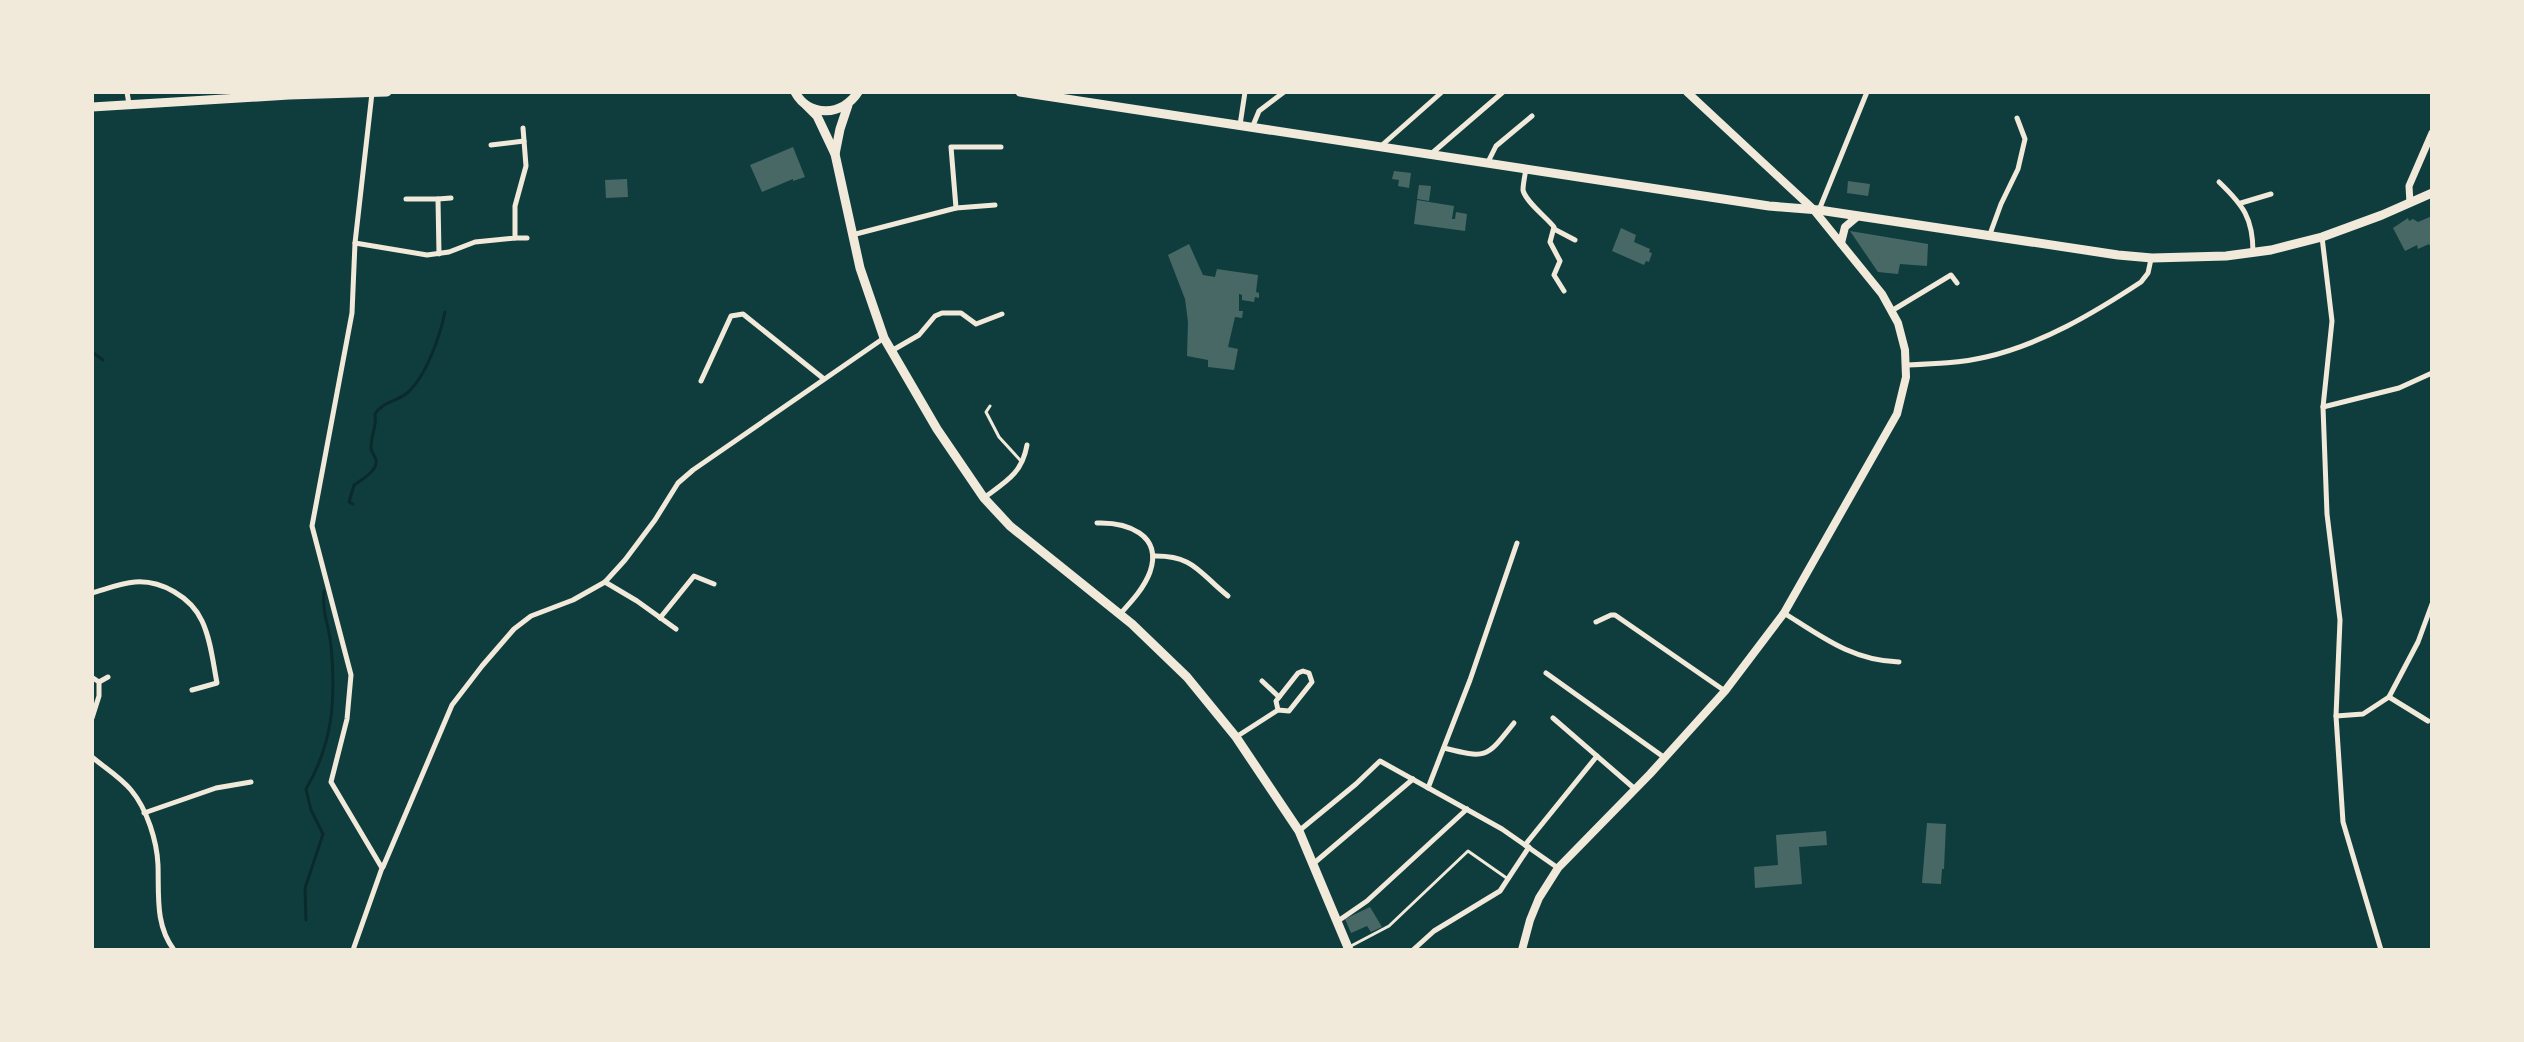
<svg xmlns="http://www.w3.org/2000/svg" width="2524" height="1042" font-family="'Asap Condensed',sans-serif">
<rect width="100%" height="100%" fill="#0f3d3e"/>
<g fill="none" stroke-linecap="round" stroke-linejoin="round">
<!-- stream -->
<g stroke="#0a2a2b" stroke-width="3">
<polyline points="92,352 103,360"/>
<path d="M353,504L349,502L354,485C361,480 378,471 376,460C375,456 371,452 371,448C371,435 377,426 375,414C382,402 396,402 407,393C426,377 440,336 445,312"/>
<path d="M306,920L305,888L323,834L311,810L306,789C333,743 336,699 331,646C329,624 322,615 324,591"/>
</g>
</g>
<!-- building -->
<g fill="#486865">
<polygon points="793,147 805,177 793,181 793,179 762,192 750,165"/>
<polygon points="1394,171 1411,173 1409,188 1398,186 1399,180 1392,179"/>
<polygon points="627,179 628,197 606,198 605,180"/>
<polygon points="1848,181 1870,184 1868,196 1847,193"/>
<polygon points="1419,185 1431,186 1429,201 1417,199"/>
<polygon points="1417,200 1454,206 1452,219 1455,219 1456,212 1467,214 1465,231 1414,224"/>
<polygon points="2432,216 2432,251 2429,244 2418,249 2417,245 2405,251 2393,228 2408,218 2409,221 2413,219 2418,222"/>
<polygon points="1621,228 1636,235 1634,242 1650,249 1649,252 1652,253 1649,262 1646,261 1644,265 1612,251"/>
<polygon points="1850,231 1928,244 1927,266 1900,264 1898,274 1878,272"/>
<polygon points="1189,244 1203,275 1215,277 1217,269 1258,275 1256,292 1259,293 1259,298 1255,297 1254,302 1242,300 1242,295 1239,294 1239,311 1243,311 1242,318 1235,317 1228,347 1238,349 1234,370 1208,367 1208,360 1187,356 1188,322 1185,299 1168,255"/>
<polygon points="1927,823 1946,824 1944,869 1942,869 1941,884 1922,883"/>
<polygon points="1826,831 1827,845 1799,847 1802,884 1755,888 1754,867 1778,865 1776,835"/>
<polygon points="1370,907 1382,927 1371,932 1367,926 1351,933 1345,919"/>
</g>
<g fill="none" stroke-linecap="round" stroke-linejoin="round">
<!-- service -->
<g stroke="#f1e9da" stroke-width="3">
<polyline points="990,406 986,412 999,437 1020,460"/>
<polyline points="1351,946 1389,926 1468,851 1508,879"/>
</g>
<!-- minor -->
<g stroke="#f1e9da" stroke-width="5">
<polyline points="127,92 129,104"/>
<polyline points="1240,125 1245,92"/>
<polyline points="1252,128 1259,111 1284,92"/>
<polyline points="491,145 524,141"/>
<polyline points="1381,146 1442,92"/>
<polyline points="1431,154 1503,92"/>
<polyline points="1488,162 1496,146 1532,116"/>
<path d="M1526,169C1525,175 1523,184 1523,190C1525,201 1546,217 1554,227L1550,242L1560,261L1554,275L1564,291"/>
<path d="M2219,182C2243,205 2253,218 2253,252"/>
<polyline points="406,199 438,199 439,254"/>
<polyline points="438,199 451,198"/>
<polyline points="2241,203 2271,194"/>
<polyline points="956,208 995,205"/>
<polyline points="1819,210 1867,92"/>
<polyline points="1554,229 1575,240"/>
<polyline points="1990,234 2001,204 2018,169 2025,139 2017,118"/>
<polyline points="852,235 956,208 951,147 1001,147"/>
<polyline points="2322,237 2332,321 2323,407 2327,514 2340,620 2336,716 2343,822 2381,950"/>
<polyline points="515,238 527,238"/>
<polyline points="355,243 427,255 449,252 475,242 515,238 515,206 526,166 523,128"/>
<polyline points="1893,310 1951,275 1957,283"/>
<polyline points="893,350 919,335 935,316 942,313 961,313 976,324 1002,314"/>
<path d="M1907,365C1933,364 1961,363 1986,357C2042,344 2094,313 2141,282L2148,273L2151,259"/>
<polyline points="701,381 731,316 743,314 824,379"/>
<polyline points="2323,407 2399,388 2432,373"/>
<path d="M985,497C1007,481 1022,473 1027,445"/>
<path d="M1097,523C1126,522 1163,534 1150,572C1144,588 1132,601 1121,613"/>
<path d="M1153,556C1194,555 1199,573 1228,596"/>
<polyline points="605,582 637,601 676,629"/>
<path d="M92,593C106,589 121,583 135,582C161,580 191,597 202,621C211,640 213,663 217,683L192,690"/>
<path d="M1784,613C1822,637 1853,661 1899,662"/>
<polyline points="660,618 694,576 714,584"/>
<polyline points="1596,622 1611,615 1615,615 1725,691"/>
<polyline points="1546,673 1665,758"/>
<polyline points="1262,681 1279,697"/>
<polyline points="99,682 108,677"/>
<polyline points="2389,697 2428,721"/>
<polyline points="2336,716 2363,714 2389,697 2418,642 2432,604"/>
<polyline points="92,718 99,696 99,682 93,678"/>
<polyline points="1553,718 1635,789"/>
<polyline points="1236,737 1278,710 1289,711 1312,682 1309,673 1303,671 1298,673 1276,701 1278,710"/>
<path d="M1444,748C1488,759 1486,758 1514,723"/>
<path d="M92,757C105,768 120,777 131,790C147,809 157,841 158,865C159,895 155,925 174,950"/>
<polyline points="1428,788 1470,680 1517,543"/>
<polyline points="144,813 216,788 251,782"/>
<polyline points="1300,830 1356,784 1380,761 1502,829 1558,868"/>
<polyline points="1525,845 1597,756"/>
<polyline points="1313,864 1413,779"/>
<polyline points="383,867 452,705 482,666 514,629 531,616 573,600 605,582 625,560 655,520 678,483 693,470 884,338"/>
<polyline points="1338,921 1367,901 1467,809"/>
<polyline points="353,950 382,868 331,782 347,719 351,675 312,526 352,313 355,243 372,93"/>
<polyline points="1413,950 1434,931 1500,891 1529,847"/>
</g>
<!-- tertiary -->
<polyline stroke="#f1e9da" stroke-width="7" points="2410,203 2409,186 2432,133"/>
<!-- secondary -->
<g stroke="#f1e9da" stroke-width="8">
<polyline points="1841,243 1845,227 1858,216"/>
<polyline points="1522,950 1530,920 1539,898 1558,868 1650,774 1725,691 1784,613 1897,414 1906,377 1905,350 1898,323 1882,294 1813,209 1687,92"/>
</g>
<!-- primary -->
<g stroke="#f1e9da" stroke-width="9">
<polyline points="1020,92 1769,206 1819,210 2118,255 2152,258 2226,256 2271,250 2322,237 2382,215 2432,193"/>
<polyline points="92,107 289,95 387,92"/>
</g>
<!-- trunk -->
<g stroke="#f1e9da" stroke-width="9">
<path d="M795,92C809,118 843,116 858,92"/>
<polyline points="806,105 817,116 835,154 860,268 884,338 937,429 984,498 1010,526 1132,624 1187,677 1236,737 1299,831 1349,950"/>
<polyline points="835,154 840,129 848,105"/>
</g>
</g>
<!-- border -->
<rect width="2524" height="1042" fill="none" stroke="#f1e9da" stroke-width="188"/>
</svg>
